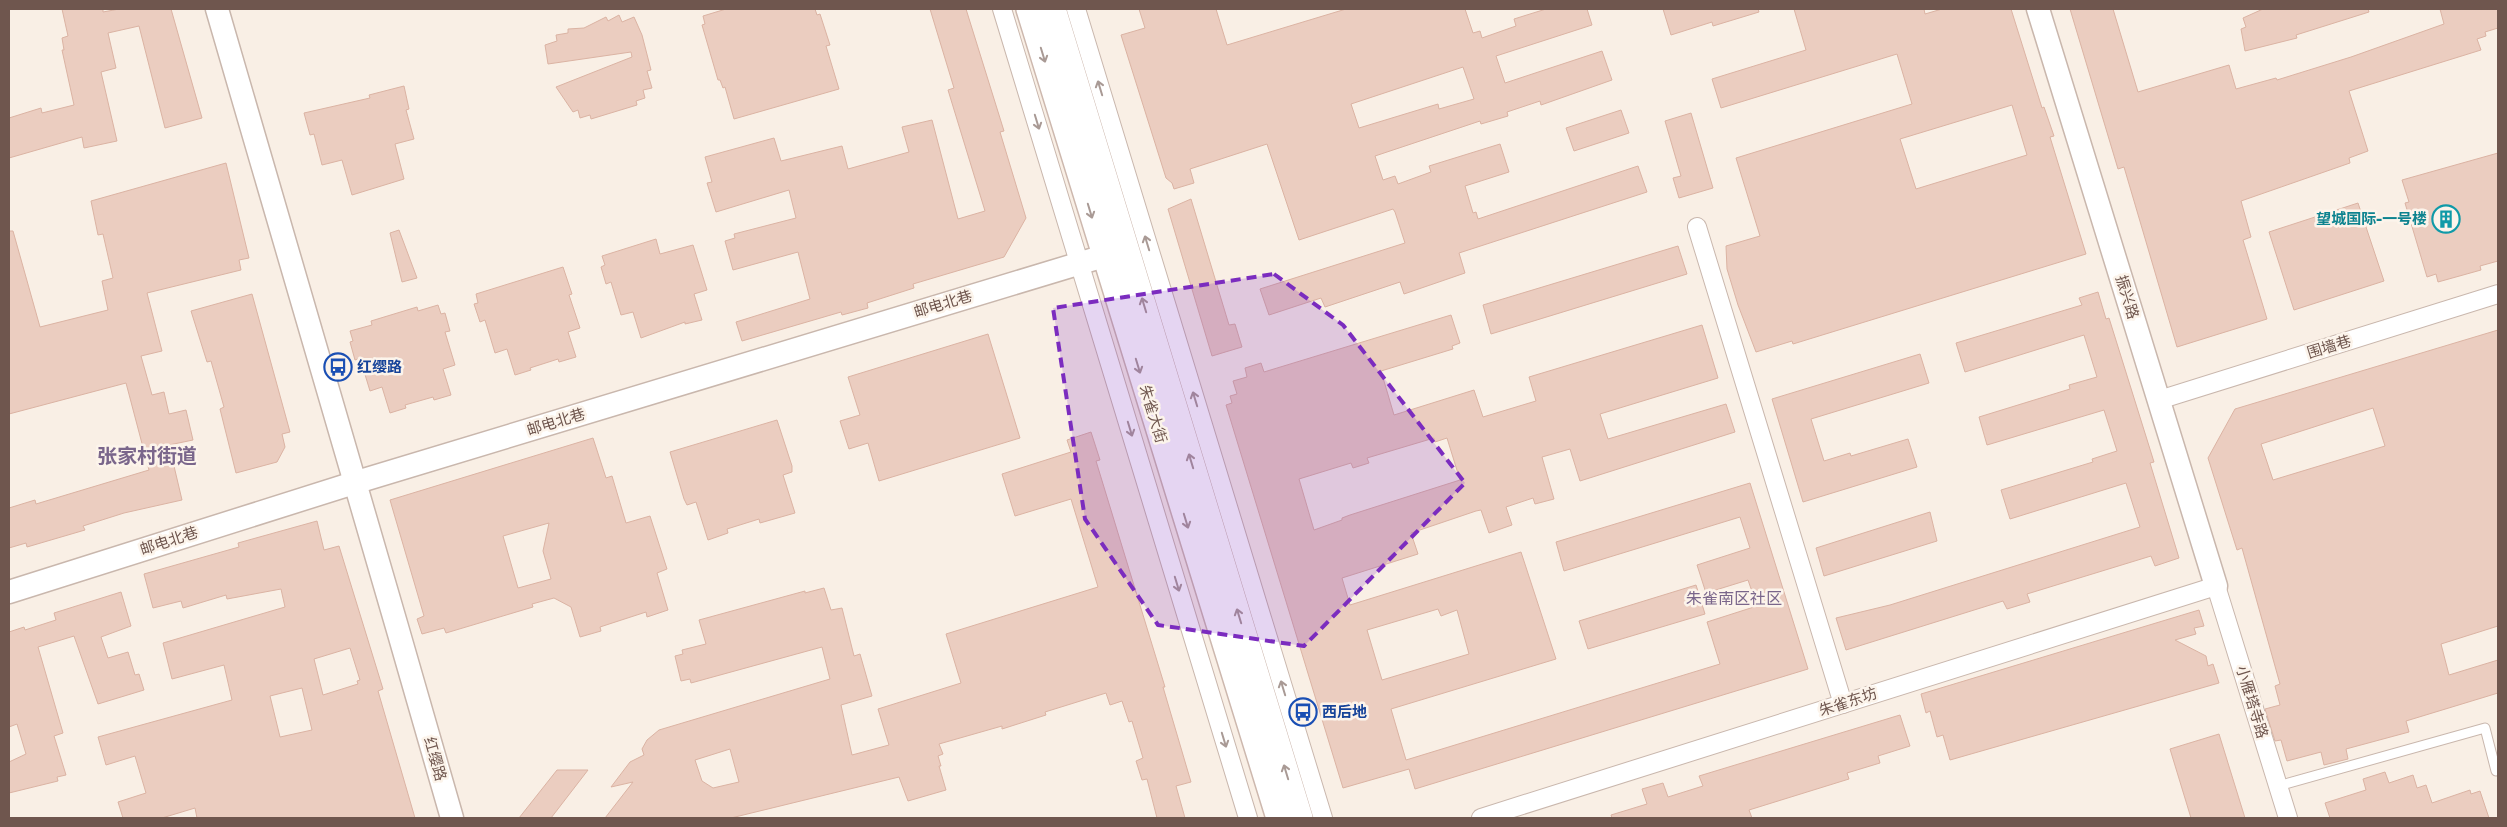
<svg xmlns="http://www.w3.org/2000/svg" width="2507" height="827" font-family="'Golos Text','Noto Sans SC',sans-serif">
<rect width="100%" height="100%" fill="#f9efe5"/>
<!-- building -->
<g fill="#ebcdc0" stroke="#dbb3a3" fill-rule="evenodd">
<polygon points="62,9 103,9 103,12 119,9 171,9 202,118 165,128 139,26 108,33 116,68 101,72 117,141 84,148 82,137 9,158 9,118 41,108 42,113 74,105 62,50 64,50 62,38 68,36"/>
<polygon points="726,9 815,9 817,15 820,14 830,45 826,46 839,89 734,119 725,87 723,88 720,80 718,80 702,25 705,24 703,16"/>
<polygon points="930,9 966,9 1004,131 1000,132 1026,218 1004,257 913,284 914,288 867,303 868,308 842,315 841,312 742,341 736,322 810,299 798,252 733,270 725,241 735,238 734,234 796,218 789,190 716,212 707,183 712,182 705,157 774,138 781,161 842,146 848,169 909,152 902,127 932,120 958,219 985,211 948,90 954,88"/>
<path d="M1139,9H1216L1227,45L1346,9H1465L1473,33L1480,31L1482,38L1516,26L1514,19L1546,9H1587L1592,25L1496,56L1505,83L1602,51L1612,80L1541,105L1540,101L1507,112L1508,116L1481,124L1480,121L1375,156L1383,180L1395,176L1398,184L1431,172L1429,166L1500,144L1509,172L1465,186L1473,213L1476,212L1478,219L1638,166L1647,192L1459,253L1465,273L1404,294L1400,282L1325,307L1321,298L1269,315L1260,289L1405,243L1395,212L1393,209L1299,240L1267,144L1190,169L1194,183L1174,189L1172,183L1166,178L1121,35L1145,28ZM1463,67L1474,99L1439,109L1438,104L1359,128L1351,104Z"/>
<polygon points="1663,9 1758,9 1759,12 1713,26 1712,22 1671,35"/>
<path d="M1794,9H1924L1925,14L1942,9H2011L2042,108L2044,107L2054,136L2050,137L2086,254L1793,344L1792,341L1756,352L1738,305L1727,269L1726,246L1760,236L1736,158L1912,104L1897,54L1721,108L1712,79L1806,50ZM2012,105L2027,155L1916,189L1900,139Z"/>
<polygon points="2070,9 2113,9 2138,92 2229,65 2236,89 2276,78 2277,80 2351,57 2444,24 2440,9 2498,9 2498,28 2485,32 2486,36 2477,39 2481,50 2349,91 2368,151 2349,158 2350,163 2241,201 2251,237 2243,240 2267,319 2177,347 2124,167 2118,169"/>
<polygon points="2263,9 2368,9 2369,12 2296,35 2297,38 2245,51 2241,29 2246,27 2243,18"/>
<polygon points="619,15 622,22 634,17 642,35 651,70 647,71 652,88 643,90 645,98 636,101 637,105 591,119 590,115 580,118 578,110 573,112 556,87 632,57 631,52 548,64 545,45 557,41 556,35 568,33 568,29 584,28 606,17 608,21"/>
<polygon points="404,86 409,109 406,110 414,139 395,144 404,179 352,195 342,160 322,165 314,134 310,135 304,113 370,98 369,95"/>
<polygon points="1621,110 1629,133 1574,151 1566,128"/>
<polygon points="1691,113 1713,188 1679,198 1673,178 1681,176 1665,121"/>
<polygon points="2498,153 2498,261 2480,266 2481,270 2438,282 2436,274 2427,277 2405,203 2409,202 2402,180"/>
<polygon points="226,163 249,258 239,260 241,270 147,293 162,351 141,356 152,395 164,392 169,414 186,410 193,440 169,445 182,500 124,513 83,526 85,530 27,547 26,543 9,548 9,508 35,500 36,504 149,470 126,383 9,414 9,231 13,231 40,327 108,310 102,281 113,278 103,234 98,235 91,201"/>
<polygon points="1191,199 1229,325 1235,324 1242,347 1212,356 1168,209"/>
<polygon points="2358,203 2384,281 2294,310 2269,232"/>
<polygon points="399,230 417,278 402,282 390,233"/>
<polygon points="656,239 660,254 693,245 707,290 694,294 702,320 685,324 685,322 641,338 633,312 621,315 611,282 606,284 601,267 605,265 602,256"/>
<polygon points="1678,246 1687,274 1491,334 1483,305"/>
<polygon points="563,267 572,294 569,295 580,328 568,332 576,357 559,362 558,359 530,368 531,370 515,375 507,349 495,353 485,320 480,322 474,304 478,303 476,294"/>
<polygon points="2098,292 2106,319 2109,318 2154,462 2150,463 2179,558 2155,566 2151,556 2027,594 2030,602 2007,609 2003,601 1846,650 1836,618 1890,605 2140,527 2126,483 2010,519 2001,490 2093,462 2092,459 2117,451 2104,410 1987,445 1979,417 2070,389 2069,385 2097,377 2084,335 1965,372 1956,343 2082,305 2079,298"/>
<polygon points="252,294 290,432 282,434 285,447 277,462 236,473 220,409 224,407 211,361 207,362 191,311"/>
<polygon points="438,305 441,314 445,313 450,331 445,332 455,365 443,369 451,395 434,400 433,397 405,405 406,408 390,413 382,387 370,391 360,358 355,360 350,342 353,341 350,331 372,325 371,321 417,307 418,311"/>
<path d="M1451,315L1460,343L1452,346L1453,349L1381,371L1394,415L1474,390L1483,417L1536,401L1529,377L1702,325L1718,378L1600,414L1608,439L1726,404L1735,432L1580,481L1570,449L1542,457L1554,499L1535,504L1533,498L1506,507L1512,525L1489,533L1481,510L1476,511L1411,533L1418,554L1342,578L1350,605L1521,552L1556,659L1391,709L1406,760L1720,664L1707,622L1757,606L1748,580L1706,593L1697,565L1750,548L1740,517L1564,571L1556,542L1750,483L1808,669L1415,789L1409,769L1343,788L1226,405L1232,403L1230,396L1237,394L1233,381L1247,377L1245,368L1261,363L1264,372ZM1434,438L1435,442L1447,438L1460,480L1350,515L1342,518V520L1314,530L1299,479L1351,463L1353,468L1369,463L1367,458ZM1438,609L1441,616L1457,610L1469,654L1382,680L1367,630Z"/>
<path d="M2498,330V626L2441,644L2449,675L2498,660V693L2406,721L2409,732L2346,749L2348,759L2324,765L2321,752L2287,761L2281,740L2275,741L2265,709L2280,705L2275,686L2280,684L2242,548L2237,550L2208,458L2235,409ZM2373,408L2385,446L2273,480L2261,444Z"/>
<polygon points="988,334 1020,438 879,481 868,443 849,449 840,421 860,415 848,377"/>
<polygon points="1920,354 1929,383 1811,419 1824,461 1850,453 1851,456 1908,439 1917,467 1803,502 1772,399"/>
<polygon points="777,420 792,466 792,472 783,475 795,513 760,523 759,519 727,529 728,533 708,540 696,502 687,505 684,499 670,452"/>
<path d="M1091,432L1100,460L1096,461L1165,687H1163L1191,782L1176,786L1185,818H1157L1147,779L1142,780L1136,761L1143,758L1132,721L1129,722L1122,701L1110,705L1106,693L1045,712L1046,715L1002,729V726L939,744L943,754L938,756L941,766H939L946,790L908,801L899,777L731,818H605L633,782L611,787L630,762L644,755L642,749L647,740L659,730L830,679L822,647L691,683L690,679L681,681L675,656L683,654L682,650L706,644L699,620L805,591V593L824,588L831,610L842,608L854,656L860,654L872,696L841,705L852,755L889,745L878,709L961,683L946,634L1098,587L1071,499L1015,516L1002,474L1071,452L1067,440ZM730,749L739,782L713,788L702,781L695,760Z"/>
<path d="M593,438L606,478L612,476L626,523L650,516L667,569L657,573L668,610L647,617L646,612L600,627L601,631L580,637L571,607L554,598L532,604L533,607L446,633L444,628L422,634L417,619L424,616L390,500ZM549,523L543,551L551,579L518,588L503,536Z"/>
<polygon points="1930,512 1937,541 1824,576 1816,548"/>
<path d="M317,521L324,550L339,546L383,689L378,691L415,818H197L195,808L162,818H123L118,802L146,793L135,756L106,765L98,737L232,700L224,665L172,679L163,643L285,607L281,589L227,599L226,595L183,608L181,601L153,608L144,574L239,547L238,543ZM350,648L360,680L357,681L358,684L323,695L314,659ZM302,688L312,730L280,737L270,696Z"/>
<polygon points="1696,585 1705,614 1588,649 1579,621"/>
<polygon points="121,592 131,626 101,637 108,658 128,652 135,675 139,674 144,690 98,704 74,636 38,647 63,733 54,736 66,775 57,777 58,781 9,793 9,762 26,754 17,724 9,727 9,632 24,627 25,630 56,620 54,613"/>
<polygon points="2199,610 2204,626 2194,628 2196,634 2175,640 2206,656 2208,666 2213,664 2219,683 1950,760 1943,735 1937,737 1930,711 1926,713 1921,694"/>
<polygon points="1900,715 1910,746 1878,756 1880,763 1847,773 1849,779 1749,810 1752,818 1612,818 1611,815 1647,804 1642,789 1663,783 1668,797 1703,786 1699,776"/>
<polygon points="2219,734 2245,818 2191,818 2170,749"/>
<polygon points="557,770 588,770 551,818 519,818"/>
<polygon points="2385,772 2389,783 2413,775 2417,788 2426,785 2432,803 2470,790 2471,794 2480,791 2489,818 2330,818 2325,803 2366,790 2363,779"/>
</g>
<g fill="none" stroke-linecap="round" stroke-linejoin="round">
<!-- service casing -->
<g stroke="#c9b7ad" stroke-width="11">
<polyline id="service" points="2278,786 2485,728 2496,771"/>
</g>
<!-- minor casing -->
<g stroke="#c9b7ad" stroke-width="20">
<g id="minor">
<polyline points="1002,9 1248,818"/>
<polyline points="1076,9 1323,818"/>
<polyline points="1697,227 1843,704"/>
<polyline points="2159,400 2498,294"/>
<polyline points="1481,818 2216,586 2288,818"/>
</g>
</g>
<!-- tertiary casing -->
<g stroke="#c9b7ad" stroke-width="25">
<g id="tertiary">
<path d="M217,9C295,279 375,548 452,818"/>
<polyline points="2038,9 2216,586"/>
<polyline points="9,592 357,482 1104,256"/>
</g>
</g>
<!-- secondary casing -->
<g stroke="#cdb8ae" stroke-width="28">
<g id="secondary">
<polyline points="1029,9 1279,818"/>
<polyline points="1053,9 1300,818"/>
</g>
</g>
<!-- service -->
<use href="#service" stroke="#fff" stroke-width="9"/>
<!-- minor -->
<use href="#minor" stroke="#fff" stroke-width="18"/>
<!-- tertiary -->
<use href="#tertiary" stroke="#fff" stroke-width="22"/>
<!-- secondary -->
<use href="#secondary" stroke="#fff" stroke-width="25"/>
</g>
<!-- one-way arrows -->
<defs><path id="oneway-shaft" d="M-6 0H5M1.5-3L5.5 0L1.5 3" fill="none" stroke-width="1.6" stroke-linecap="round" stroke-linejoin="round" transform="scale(1.25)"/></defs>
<g stroke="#a99a95">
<use href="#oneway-shaft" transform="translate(1043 55) rotate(73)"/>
<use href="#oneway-shaft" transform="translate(1100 88) rotate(-107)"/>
<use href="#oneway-shaft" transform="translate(1037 122) rotate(73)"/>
<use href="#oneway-shaft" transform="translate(1090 211) rotate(73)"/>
<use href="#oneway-shaft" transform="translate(1147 243) rotate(-107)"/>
<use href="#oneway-shaft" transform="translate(1144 305) rotate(-107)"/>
<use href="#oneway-shaft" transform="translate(1138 366) rotate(73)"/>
<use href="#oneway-shaft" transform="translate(1195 399) rotate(-107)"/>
<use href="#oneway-shaft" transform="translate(1130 429) rotate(73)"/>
<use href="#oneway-shaft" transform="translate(1191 461) rotate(-107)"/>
<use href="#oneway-shaft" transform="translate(1186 521) rotate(73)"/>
<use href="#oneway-shaft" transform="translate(1177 584) rotate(73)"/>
<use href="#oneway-shaft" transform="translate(1239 616) rotate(-107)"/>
<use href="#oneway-shaft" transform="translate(1283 688) rotate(-107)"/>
<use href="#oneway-shaft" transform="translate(1224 740) rotate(73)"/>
<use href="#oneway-shaft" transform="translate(1286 772) rotate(-107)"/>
</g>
<!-- marked area -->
<path fill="#7b2cbf" fill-opacity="0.2" stroke="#7b2cbf" stroke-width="4" stroke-dasharray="10 6" stroke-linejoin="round" d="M1274,274L1343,325L1465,483L1304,646L1158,625L1085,519L1053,308Z"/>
<!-- icons -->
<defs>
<g id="building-ring" transform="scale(1.4375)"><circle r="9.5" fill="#fcf4eb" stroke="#0f9aa8" stroke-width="1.5"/><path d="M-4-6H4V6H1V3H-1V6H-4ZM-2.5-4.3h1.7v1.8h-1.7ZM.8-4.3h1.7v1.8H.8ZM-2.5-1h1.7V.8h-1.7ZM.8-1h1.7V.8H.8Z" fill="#0f9aa8"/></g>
<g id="bus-ring" transform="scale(1.4375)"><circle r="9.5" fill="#fcf4eb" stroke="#1a4fb4" stroke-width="1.5"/><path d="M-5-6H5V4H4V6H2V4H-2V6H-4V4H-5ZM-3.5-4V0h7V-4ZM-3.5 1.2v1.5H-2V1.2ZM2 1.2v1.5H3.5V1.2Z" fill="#1a4fb4"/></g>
</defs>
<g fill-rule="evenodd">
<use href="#building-ring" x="2446" y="219"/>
<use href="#bus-ring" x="338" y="367"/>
<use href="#bus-ring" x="1303" y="712"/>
</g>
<g text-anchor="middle" stroke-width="5" stroke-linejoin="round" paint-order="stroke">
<!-- culture labels -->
<g font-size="15" font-weight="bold" fill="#0d838f" stroke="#fcf4eb" text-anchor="end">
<text x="2427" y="224">望城国际-一号楼</text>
</g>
<!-- street labels -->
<g font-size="15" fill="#6f564e" stroke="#fcf4eb">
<text transform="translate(2127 297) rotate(73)" y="5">振兴路</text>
<text transform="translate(943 304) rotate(-17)" y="5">邮电北巷</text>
<text transform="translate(2329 347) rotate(-17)" y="5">围墙巷</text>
<text transform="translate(1153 414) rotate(73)" y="5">朱雀大街</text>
<text transform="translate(556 422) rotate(-17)" y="5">邮电北巷</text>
<text transform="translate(169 541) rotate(-18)" y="5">邮电北巷</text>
<text transform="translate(1848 702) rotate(-18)" y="5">朱雀东坊</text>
<text transform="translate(2252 702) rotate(73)" y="5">小雁塔寺路</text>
<text transform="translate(435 759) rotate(74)" y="5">红缨路</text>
</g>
<!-- transit labels -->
<g font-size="15" font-weight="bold" fill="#164399" stroke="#fcf4eb" text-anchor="start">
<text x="357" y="372">红缨路</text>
<text x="1322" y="717">西后地</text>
</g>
<!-- neighbourhood labels -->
<g font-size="16" fill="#7a668b" stroke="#fcf4eb">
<text x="1734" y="604">朱雀南区社区</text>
</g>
<!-- district labels -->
<g font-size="20" font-weight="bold" fill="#7a668b" stroke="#fcf4eb">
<text x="147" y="463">张家村街道</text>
</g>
</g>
<!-- border -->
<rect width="2507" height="827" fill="none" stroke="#6f564e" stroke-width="20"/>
</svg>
